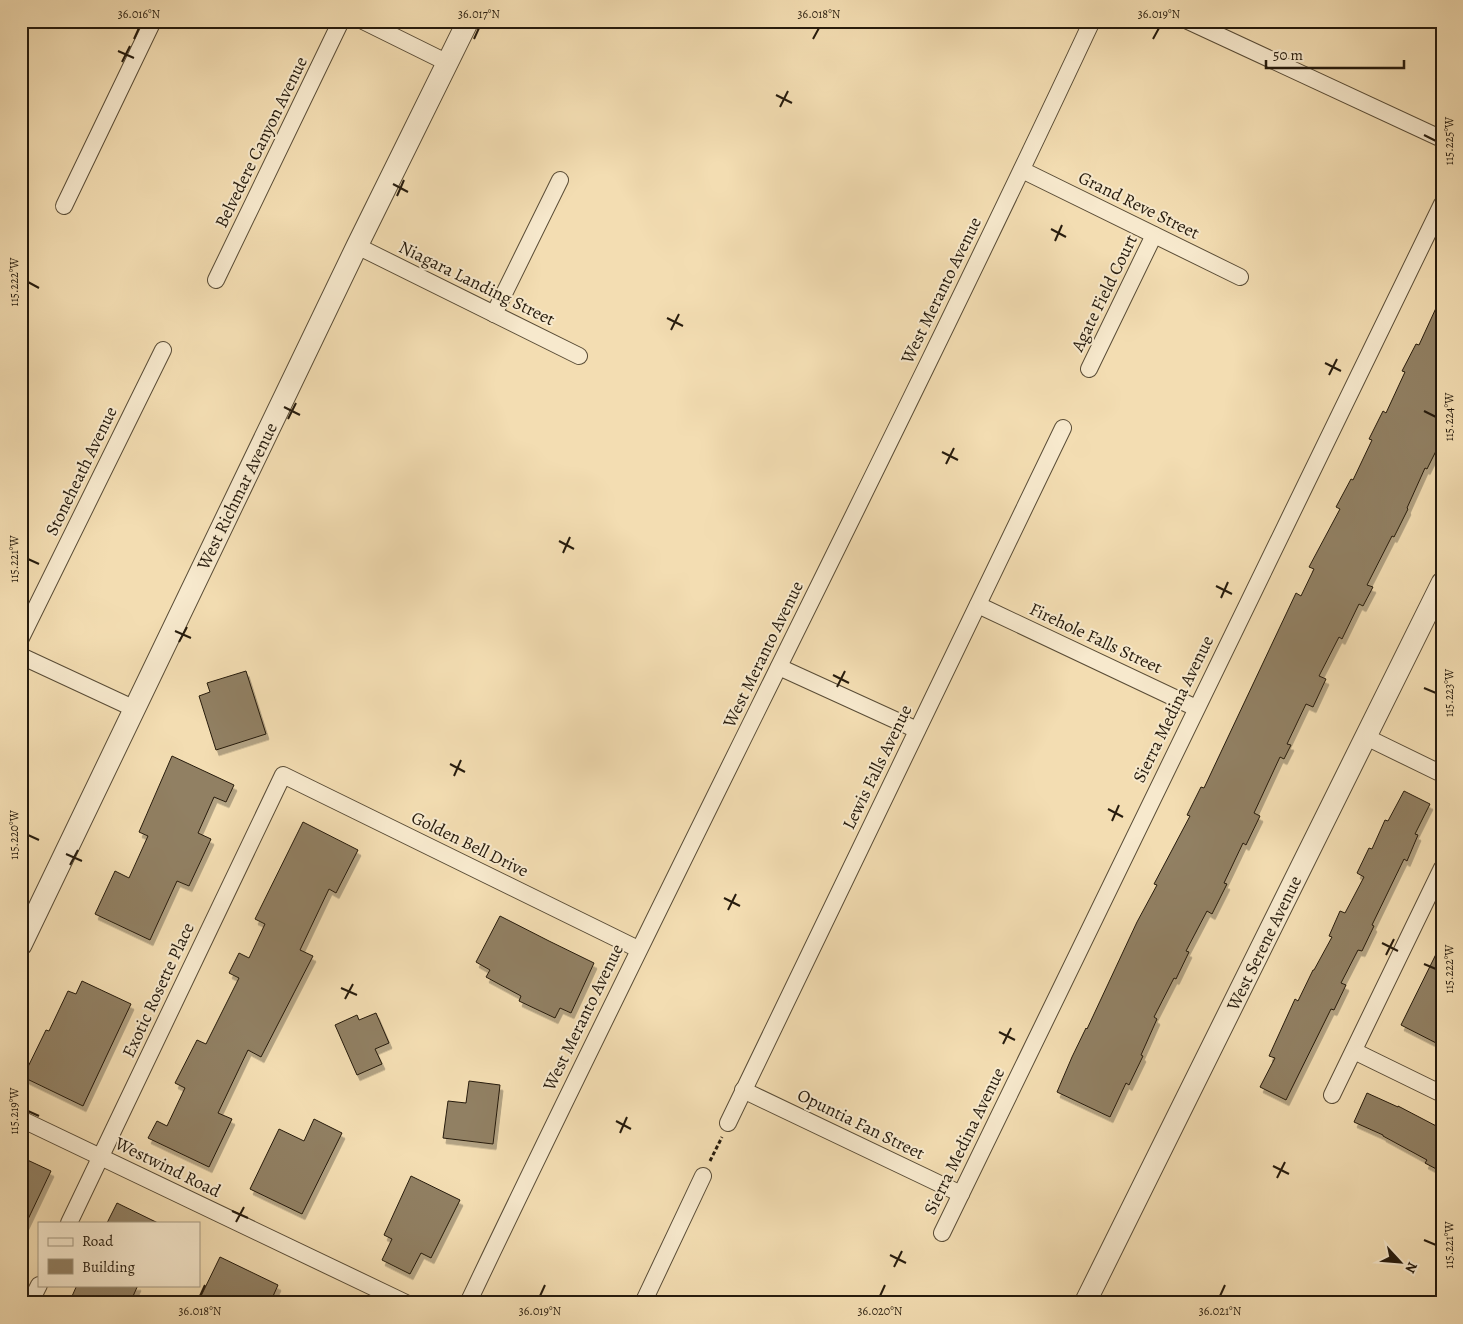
<svg xmlns="http://www.w3.org/2000/svg" width="1463" height="1324" font-family="Alegreya,serif">
<defs>
<filter id="shadow"><feDropShadow dx="3" dy="5.5" stdDeviation="0" flood-color="#0004"/></filter>
</defs>
<rect width="100%" height="100%" fill="#f3ddb2"/>
<filter id="stains"><feTurbulence type="fractalNoise" baseFrequency=".004" numOctaves="4"/><feColorMatrix values="0 0 0 0 .2 0 0 0 0 .09 0 0 0 0 .02 0 0 0 .5 -.17"/></filter>
<radialGradient id="worn" r=".72"><stop offset=".6" stop-color="#630" stop-opacity="0"/><stop offset="1" stop-color="#630" stop-opacity=".3"/></radialGradient>
<!-- building -->
<g fill="#918063" stroke="#261b0d" filter="url(#shadow)">
<polygon points="1442,295 1442,439 1427,469 1425,468 1407,508 1408,509 1394,537 1392,536 1367,585 1373,587 1363,606 1359,604 1342,639 1339,637 1319,676 1326,679 1313,707 1306,704 1287,744 1291,745 1284,759 1280,757 1254,813 1260,816 1246,845 1243,843 1224,883 1227,884 1212,914 1207,911 1186,951 1189,952 1176,979 1174,978 1154,1017 1157,1019 1141,1055 1143,1056 1129,1085 1126,1083 1110,1117 1057,1092 1072,1057 1086,1028 1087,1029 1137,922 1157,885 1154,884 1190,816 1187,815 1201,787 1204,788 1296,593 1301,596 1314,569 1309,567 1340,509 1336,507 1351,479 1353,480 1372,440 1369,439 1383,411 1386,413 1405,372 1402,371 1416,344 1419,345"/>
<polygon points="246,671 266,734 216,750 199,696 210,692 207,683"/>
<polygon points="172,756 234,785 226,802 214,797 198,833 211,839 189,886 177,881 150,940 95,914 115,871 129,878 148,836 139,832"/>
<polygon points="1404,791 1430,804 1415,834 1418,835 1407,861 1404,859 1372,925 1374,926 1362,951 1358,950 1341,983 1346,985 1334,1010 1331,1009 1286,1100 1260,1087 1275,1058 1269,1056 1295,999 1298,1001 1313,970 1314,970 1332,937 1329,936 1340,911 1345,913 1364,877 1357,873 1369,848 1372,849 1385,820 1388,821"/>
<polygon points="303,822 358,850 336,893 329,889 300,950 313,956 261,1057 248,1050 218,1113 232,1119 209,1167 148,1138 157,1121 167,1126 185,1088 175,1083 197,1040 206,1044 239,978 229,973 239,953 249,958 265,924 255,919"/>
<polygon points="500,916 549,941 594,963 571,1013 560,1008 555,1018 519,1001 521,996 486,977 490,970 476,962"/>
<polygon points="1442,942 1442,1046 1401,1025"/>
<polygon points="82,981 131,1004 83,1106 23,1077 46,1030 49,1031 68,991 76,994"/>
<polygon points="376,1013 389,1043 375,1049 382,1064 357,1075 335,1025 357,1015 359,1020"/>
<polygon points="469,1081 500,1085 493,1144 443,1138 448,1101 466,1103"/>
<polygon points="1367,1093 1398,1107 1398,1106 1442,1129 1442,1172 1425,1163 1427,1160 1383,1136 1383,1135 1354,1122"/>
<polygon points="314,1119 342,1133 302,1214 250,1189 279,1129 304,1141"/>
<polygon points="21,1157 51,1171 21,1234"/>
<polygon points="411,1176 460,1200 431,1258 421,1253 410,1274 382,1260 392,1239 384,1235"/>
<polygon points="117,1203 158,1223 107,1223"/>
<polygon points="220,1257 278,1285 270,1303 215,1303 201,1296"/>
<polygon points="77,1285 138,1285 130,1303 69,1303"/>
</g>
<g fill="none" stroke-linecap="round" stroke-linejoin="round">
<!-- minor casing -->
<g stroke="#594c36" stroke-width="18">
<g id="minor">
<polyline points="363,21 448,63"/>
<polyline points="1188,21 1442,139"/>
<polyline points="1022,170 1240,277"/>
<polyline points="64,206 153,21"/>
<polyline points="357,246 579,356"/>
<polyline points="216,280 341,21"/>
<polyline points="494,314 560,180"/>
<polyline points="1089,369 1154,235"/>
<polyline points="978,605 1196,708"/>
<polyline points="21,638 163,350"/>
<polyline points="21,656 135,709"/>
<polyline points="779,667 917,730"/>
<polyline points="1366,737 1442,774"/>
<polyline points="1354,1051 1440,1093"/>
<polyline points="743,1090 961,1194"/>
<polyline points="1332,1095 1442,868"/>
<polyline points="21,1119 406,1303"/>
<polyline points="728,1123 1063,428"/>
<polyline points="69,1223 283,775 638,949"/>
<polyline points="942,1233 1442,204"/>
<polyline points="30,1303 39,1285"/>
<path d="M468,1303C672,874 890,452 1092,21"/>
<polyline points="643,1303 703,1176"/>
</g>
</g>
<!-- tertiary casing -->
<g stroke="#594c36" stroke-width="23">
<g id="tertiary">
<polyline points="21,945 357,246 468,21"/>
<polyline points="1085,1303 1442,583"/>
</g>
</g>
<!-- path -->
<polyline stroke="#261b0d" stroke-width="3" stroke-dasharray="4 2.5" stroke-linecap="butt" points="710,1161 722,1137"/>
<!-- minor -->
<use href="#minor" stroke="#f7e9cd" stroke-width="16"/>
<!-- tertiary -->
<use href="#tertiary" stroke="#f7e9cd" stroke-width="21"/>
</g>
<!-- ticks -->
<path fill="none" stroke="#261b0d" stroke-width="2" d="M134,39L139,28M474,39L479,28M813,39L819,28M1153,39L1159,28M118,51L134,58M122,62L130,46M776,95L792,103M780,107L788,91M1424,135L1436,141M393,184L408,192M397,196L404,180M1051,229L1066,237M1055,241L1062,225M28,282L39,288M667,318L683,326M671,330L679,314M1325,363L1341,371M1329,375L1337,359M284,407L300,415M1424,411L1436,417M288,419L296,403M942,452L958,460M946,464L954,448M559,541L574,549M563,553L570,537M28,559L39,564M1216,586L1232,594M1221,598L1228,582M175,631L191,638M179,642L187,627M833,675L849,683M837,687L845,671M1424,688L1436,693M450,764L465,772M454,776L461,760M1108,809L1123,817M1112,821L1119,805M28,835L39,840M66,854L82,861M70,865L78,850M724,898L740,906M728,910L736,894M1382,943L1398,951M1386,955L1394,939M1424,964L1436,969M341,988L357,995M345,999L353,984M999,1032L1015,1040M1003,1044L1011,1028M28,1111L39,1116M616,1121L631,1129M620,1133L627,1117M1273,1166L1289,1174M1277,1178L1285,1162M232,1211L248,1218M236,1222L244,1207M1424,1240L1436,1245M890,1255L906,1263M894,1267L902,1251M200,1296L205,1285M540,1296L545,1285M880,1296L885,1285M1220,1296L1225,1285"/>
<g text-anchor="middle" stroke-width="4" stroke-linejoin="round" paint-order="stroke">
<!-- street labels -->
<g font-size="18" fill="#261b0d" stroke="#f7e9cd">
<text transform="translate(261 142) rotate(-64)" y="6">Belvedere Canyon Avenue</text>
<text transform="translate(1139 205) rotate(26)" y="6">Grand Reve Street</text>
<text transform="translate(477 283) rotate(26)" y="6">Niagara Landing Street</text>
<text transform="translate(941 290) rotate(-64)" y="6">West Meranto Avenue</text>
<text transform="translate(1104 293) rotate(-64)" y="6">Agate Field Court</text>
<text transform="translate(81 471) rotate(-64)" y="6">Stoneheath Avenue</text>
<text transform="translate(237 496) rotate(-64)" y="6">West Richmar Avenue</text>
<text transform="translate(1096 638) rotate(25)" y="6">Firehole Falls Street</text>
<text transform="translate(763 654) rotate(-64)" y="6">West Meranto Avenue</text>
<text transform="translate(1173 709) rotate(-64)" y="6">Sierra Medina Avenue</text>
<text transform="translate(877 767) rotate(-64)" y="6">Lewis Falls Avenue</text>
<text transform="translate(470 844) rotate(26)" y="6">Golden Bell Drive</text>
<text transform="translate(1264 943) rotate(-64)" y="6">West Serene Avenue</text>
<text transform="translate(158 990) rotate(-65)" y="6">Exotic Rosette Place</text>
<text transform="translate(583 1017) rotate(-64)" y="6">West Meranto Avenue</text>
<text transform="translate(861 1124) rotate(26)" y="6">Opuntia Fan Street</text>
<text transform="translate(964 1141) rotate(-64)" y="6">Sierra Medina Avenue</text>
<text transform="translate(168 1167) rotate(26)" y="6">Westwind Road</text>
</g>
</g>
<!-- margin -->
<rect width="1463" height="1324" fill="none" stroke="#f3ddb2" stroke-width="55"/>
<!-- legend -->
<rect x="38" y="1222" width="162" height="65" fill="#f7e9cd" stroke="#a39780"/>
<rect x="48" y="1238" width="25" height="8" fill="#f7e9cd" stroke="#a39780"/>
<text x="82" y="1246" font-size="15" fill="#261b0d">Road</text>
<rect x="48" y="1259" width="25" height="15" fill="#918063" stroke="#a39780"/>
<text x="82" y="1272" font-size="15" fill="#261b0d">Building</text>
<!-- north arrow -->
<g transform="translate(1400 1262) rotate(116)" stroke="#f7e9cd" stroke-width="4" paint-order="stroke">
<path d="M0-4L9 19L0 12L-9 19Z" fill="#261b0d"/>
<text y="-8" font-size="14" font-weight="bold" text-anchor="middle" fill="#261b0d">N</text>
</g>
<!-- scale -->
<path d="M1266 60v8h138v-8" fill="none" stroke="#261b0d" stroke-width="2.5"/>
<text x="1273" y="60" font-size="15" fill="#261b0d" stroke="#f7e9cd" stroke-width="4" paint-order="stroke">50 m</text>
<rect x="28" y="28" width="1408" height="1268" fill="none" stroke="#261b0d" stroke-width="2"/>
<g font-size="12" text-anchor="middle" fill="#261b0d">
<text x="139" y="18">36.016°N</text>
<text x="479" y="18">36.017°N</text>
<text x="819" y="18">36.018°N</text>
<text x="1159" y="18">36.019°N</text>
<text transform="translate(1449 141) rotate(-90)" y="4">115.225°W</text>
<text transform="translate(14 282) rotate(-90)" y="4">115.222°W</text>
<text transform="translate(1449 417) rotate(-90)" y="4">115.224°W</text>
<text transform="translate(14 559) rotate(-90)" y="4">115.221°W</text>
<text transform="translate(1449 693) rotate(-90)" y="4">115.223°W</text>
<text transform="translate(14 835) rotate(-90)" y="4">115.220°W</text>
<text transform="translate(1449 969) rotate(-90)" y="4">115.222°W</text>
<text transform="translate(14 1111) rotate(-90)" y="4">115.219°W</text>
<text transform="translate(1449 1245) rotate(-90)" y="4">115.221°W</text>
<text x="200" y="1315">36.018°N</text>
<text x="540" y="1315">36.019°N</text>
<text x="880" y="1315">36.020°N</text>
<text x="1220" y="1315">36.021°N</text>
</g>
<rect width="100%" height="100%" filter="url(#stains)"/>
<rect width="100%" height="100%" fill="url(#worn)"/>
</svg>
